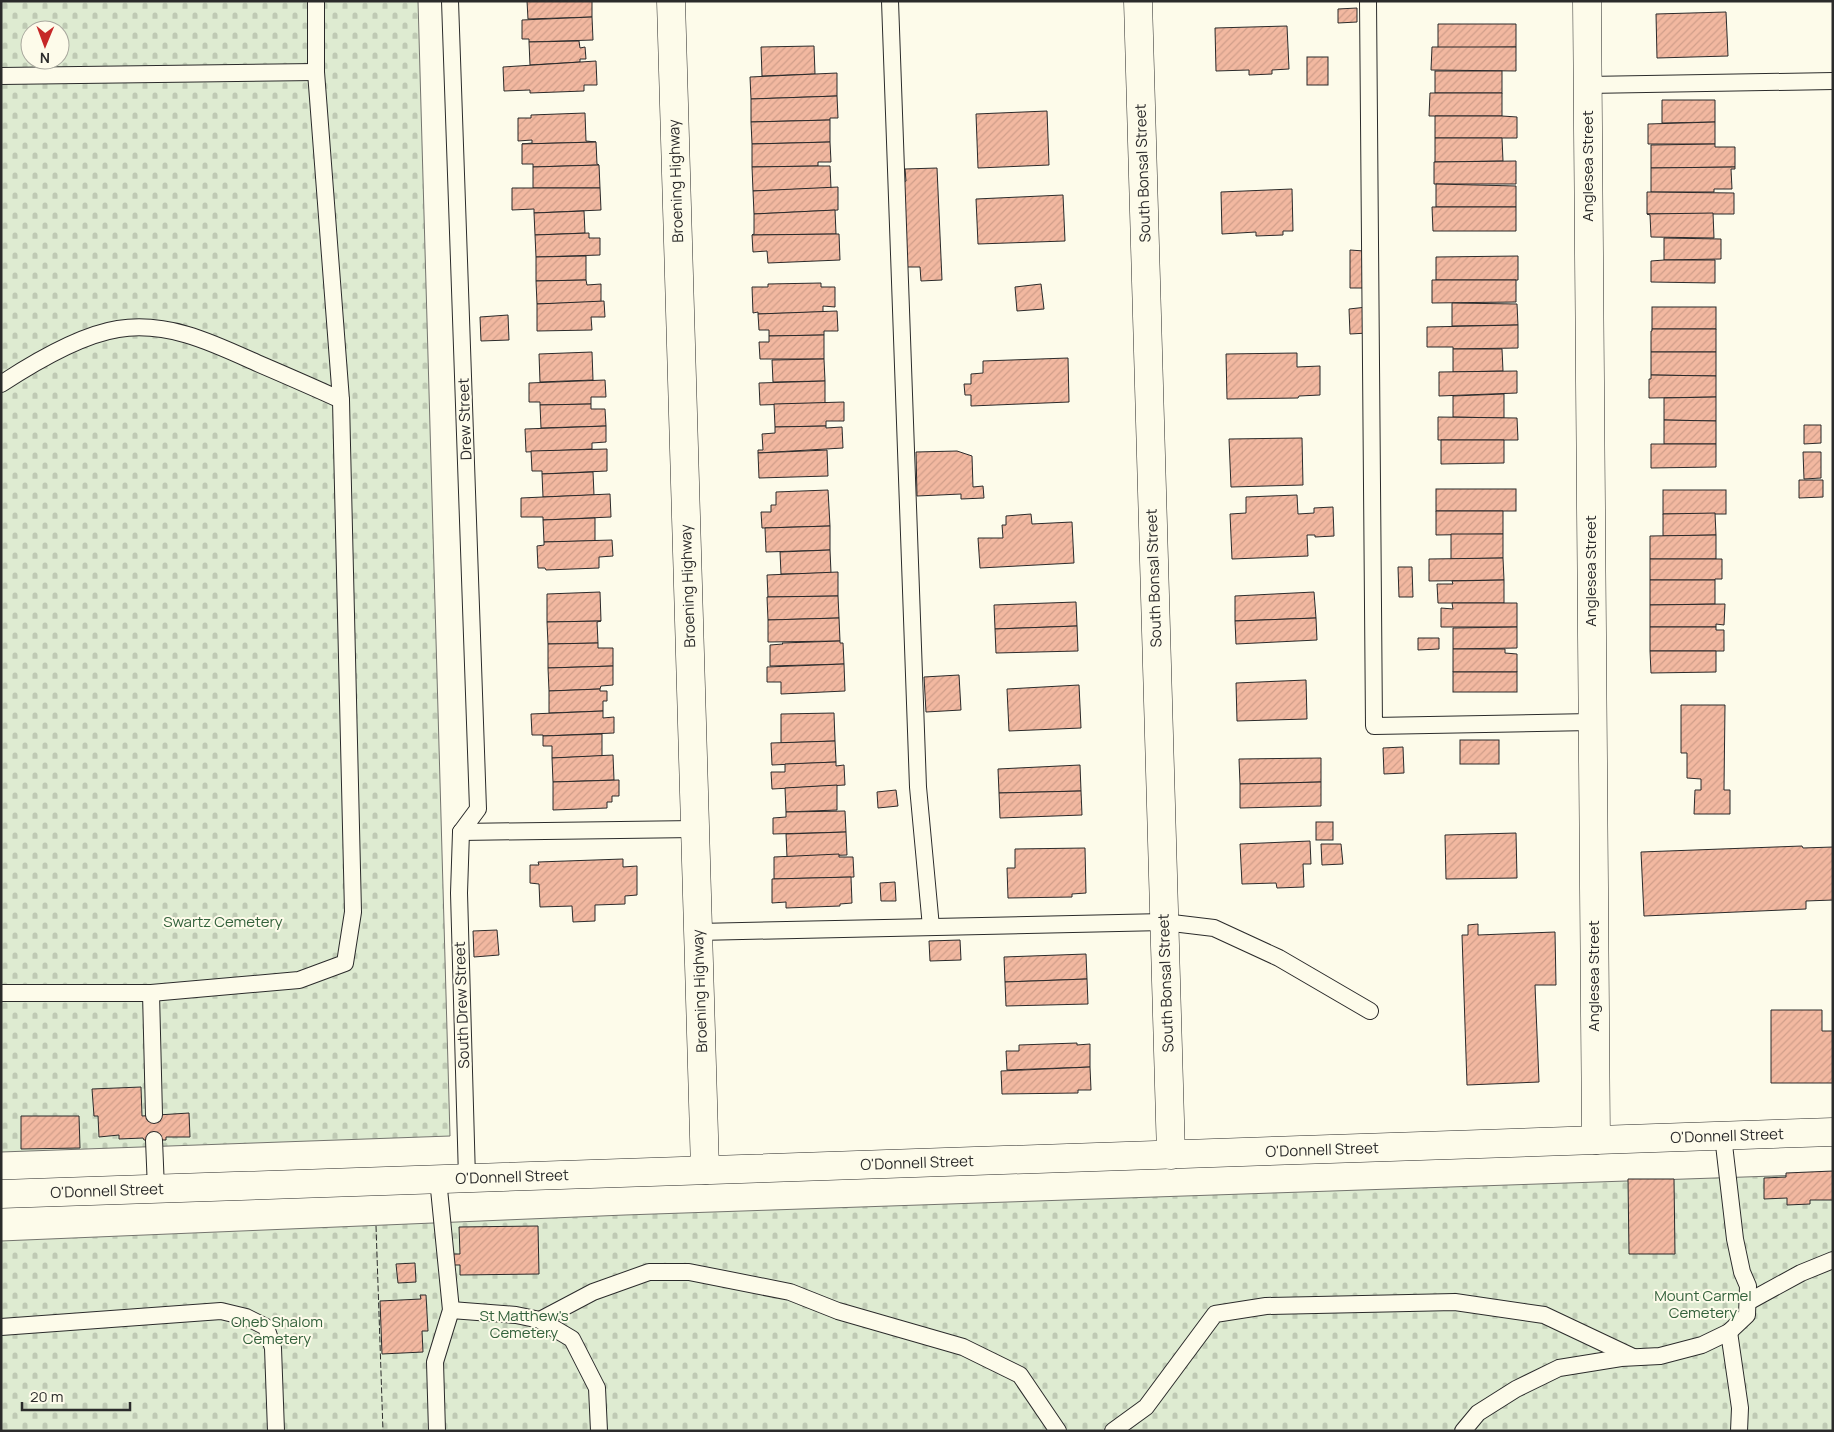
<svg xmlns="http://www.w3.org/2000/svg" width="1834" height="1432" font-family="Manrope,sans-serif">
<defs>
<pattern id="cemetery-stones" width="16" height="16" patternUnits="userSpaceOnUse" patternTransform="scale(1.25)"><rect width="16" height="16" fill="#deebd1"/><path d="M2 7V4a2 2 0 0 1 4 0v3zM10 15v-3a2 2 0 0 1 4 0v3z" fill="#bfcab4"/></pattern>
<pattern id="building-hatch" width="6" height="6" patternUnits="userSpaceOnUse" patternTransform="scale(1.25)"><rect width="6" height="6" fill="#f2b8a0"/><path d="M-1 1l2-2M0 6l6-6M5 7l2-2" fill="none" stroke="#d09e8a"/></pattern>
</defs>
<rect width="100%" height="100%" fill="#fdfbea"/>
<!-- cemetery -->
<g fill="url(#cemetery-stones)" stroke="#74746e" fill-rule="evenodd">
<path d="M1,1H418L450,1136L1,1152ZM30,30H60V60H30Z"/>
<polygon points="1833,1174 1833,1431 1,1431 1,1241 625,1215"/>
</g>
<!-- building -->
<g fill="url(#building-hatch)" stroke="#2b2b2b">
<polygon points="527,1 592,1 592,17 528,19"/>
<polygon points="1357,8 1357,22 1338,23 1338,9"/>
<polygon points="1726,12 1728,56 1657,58 1656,14"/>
<polygon points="592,17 593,40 529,42 529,39 522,39 522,20"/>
<polygon points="1438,24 1516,24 1516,47 1438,48"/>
<polygon points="1287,26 1289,69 1272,70 1272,74 1249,75 1249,70 1216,71 1215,28"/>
<polygon points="579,41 580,48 585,47 586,59 580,59 580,62 530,65 529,42"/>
<polygon points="814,46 815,74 762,76 761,47"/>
<polygon points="1432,47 1516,47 1516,71 1431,70"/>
<rect x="1307" y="57" width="21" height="28"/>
<polygon points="596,61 597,85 584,85 584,91 530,93 530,90 504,91 503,67"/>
<rect x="1435" y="71" width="67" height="22"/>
<polygon points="837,73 837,96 751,99 750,77"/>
<polygon points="1430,93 1502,93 1502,116 1429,116"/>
<polygon points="837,96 838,118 830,118 830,120 751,122 751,99"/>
<polygon points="1662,100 1715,100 1715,122 1662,123"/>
<polygon points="1047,111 1049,165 978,168 976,114"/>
<polygon points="585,113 586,141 596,142 522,144 532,143 532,140 518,141 518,118 531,118 531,115"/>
<polygon points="1435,116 1502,116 1517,117 1517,138 1435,138"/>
<polygon points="830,120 830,142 752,144 751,122"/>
<polygon points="1715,122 1715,144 1648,144 1648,124"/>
<polygon points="1435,138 1502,138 1503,161 1435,162"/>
<polygon points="596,142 597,164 599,165 533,167 533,164 522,164 522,144"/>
<polygon points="830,142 831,162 818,162 818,166 752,167 752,144"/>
<polygon points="1715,144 1715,147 1735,147 1735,167 1651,168 1651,145"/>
<polygon points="1516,161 1516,184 1434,184 1434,162"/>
<polygon points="599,165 600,188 533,188 533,167"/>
<polygon points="818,166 830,166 831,188 753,191 752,167"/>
<polygon points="1735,167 1735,169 1731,169 1732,189 1714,189 1714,192 1651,192 1651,168"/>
<polygon points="937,168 942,280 921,281 920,267 906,267 903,182 906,181 905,169"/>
<polygon points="1436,184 1516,186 1516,207 1436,207"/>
<polygon points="838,187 838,210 754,214 753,191"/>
<polygon points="512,188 600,188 601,210 534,213 534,209 512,210"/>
<polygon points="1292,189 1293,231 1283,231 1283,235 1256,236 1256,232 1222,234 1221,192"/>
<polygon points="1647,192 1734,193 1734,214 1647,214"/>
<polygon points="1063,195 1065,241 978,244 976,199"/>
<polygon points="1432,207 1516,207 1516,231 1433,231"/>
<polygon points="835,210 836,234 752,235 754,234 754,214"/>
<polygon points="584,211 585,233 535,235 534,213"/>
<polygon points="1713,213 1714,238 1651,237 1650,215 1647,214"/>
<polygon points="589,233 589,238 600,238 600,255 536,257 535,235"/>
<polygon points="836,234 839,234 840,260 768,263 767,251 753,252 752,235"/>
<polygon points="1664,238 1721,239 1721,259 1664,260"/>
<polygon points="1350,250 1364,251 1364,288 1350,288"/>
<polygon points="586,256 586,280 536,281 536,257"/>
<polygon points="1518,256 1518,280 1436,280 1436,257"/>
<polygon points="1664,260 1715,260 1715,283 1651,282 1651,261"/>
<polygon points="586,280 587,285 601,284 601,302 537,304 536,281"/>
<polygon points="1432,280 1516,280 1516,302 1432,303"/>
<polygon points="821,283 821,287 835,287 835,307 823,306 823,312 758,314 758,312 753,313 752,287 768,287 768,284"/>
<polygon points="1041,284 1044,309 1017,311 1015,287"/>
<polygon points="604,301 605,317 591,317 592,330 537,331 537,304"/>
<polygon points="1452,303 1517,304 1518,325 1452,326"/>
<polygon points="1367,307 1368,333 1350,334 1349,309"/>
<rect x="1652" y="307" width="64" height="22"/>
<polygon points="837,311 838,331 824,331 824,335 769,336 769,330 759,330 758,314"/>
<polygon points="508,315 509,340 481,341 480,317"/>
<polygon points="1518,325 1518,348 1453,349 1453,347 1427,347 1427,327"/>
<polygon points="1652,329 1716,329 1716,352 1651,352 1651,331 1652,331"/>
<polygon points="824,335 824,359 760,359 759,342 769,342 769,336"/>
<polygon points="1453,349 1502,349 1503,371 1453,372"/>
<polygon points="592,352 593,380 540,382 539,354"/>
<polygon points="1651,352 1716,352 1716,376 1651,375"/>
<polygon points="1297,353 1297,367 1320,366 1320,395 1299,396 1298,398 1227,399 1226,354"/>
<polygon points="1068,358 1069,402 971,406 971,395 965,395 964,384 971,384 971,374 983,373 983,361"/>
<polygon points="824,359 825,381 773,382 772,360"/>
<polygon points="1517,371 1517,393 1439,396 1439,372"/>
<polygon points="1651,375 1716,376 1716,397 1649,398 1649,379 1651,379"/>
<polygon points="605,380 606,397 591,397 591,404 540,405 540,402 529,402 529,383"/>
<polygon points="825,381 825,403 760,405 759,383"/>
<polygon points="1504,394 1504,418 1453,417 1453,396"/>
<polygon points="1716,397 1716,421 1664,420 1664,398"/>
<polygon points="844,402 844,421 826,421 826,426 775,427 774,404"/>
<polygon points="591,404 591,409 605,409 606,426 541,428 540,405"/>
<polygon points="1438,417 1517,418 1518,440 1438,440"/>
<polygon points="1664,420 1716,421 1716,444 1664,444"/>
<polygon points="1804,425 1821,425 1821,443 1804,444"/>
<polygon points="606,426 606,442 592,443 592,449 526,452 525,429"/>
<polygon points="826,426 826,428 842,427 843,448 758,453 758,450 763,450 762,434 775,433 775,427"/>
<polygon points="1302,438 1303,485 1231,487 1229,439"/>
<polygon points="1441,440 1504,440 1504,463 1441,464"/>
<polygon points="1651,444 1716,444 1716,467 1651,468"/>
<polygon points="607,449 607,471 542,474 542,471 532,471 531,451"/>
<polygon points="827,450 828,476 759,478 758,453"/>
<polygon points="957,451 972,456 973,487 983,486 984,498 961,499 961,494 917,496 916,452"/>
<polygon points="1803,452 1821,452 1821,478 1804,479"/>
<polygon points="593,472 594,495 543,497 542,474"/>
<polygon points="1799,480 1823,480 1823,497 1799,498"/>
<rect x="1436" y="489" width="80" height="22"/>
<polygon points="828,490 830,526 762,528 761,512 771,512 771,505 776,505 776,492"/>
<rect x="1663" y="490" width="63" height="24"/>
<polygon points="610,494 611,517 543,520 543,517 521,517 521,498"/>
<polygon points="1297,495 1298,514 1314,513 1314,508 1333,507 1334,536 1315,537 1315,535 1307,535 1308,556 1232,559 1230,514 1246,513 1246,497"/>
<polygon points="1436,511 1503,511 1503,534 1436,535"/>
<polygon points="1715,513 1716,535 1663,536 1663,514"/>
<polygon points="1031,514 1032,524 1072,522 1074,563 980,568 978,538 1003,538 1002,525 1006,525 1006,516"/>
<polygon points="595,518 595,541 544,542 543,520"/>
<polygon points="830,526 830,550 766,552 765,528"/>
<polygon points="1451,534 1503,534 1503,558 1451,559"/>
<polygon points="1716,535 1716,559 1650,559 1650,536"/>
<polygon points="612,540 613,556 599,557 599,568 546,570 545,568 538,568 537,546 544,545 544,542"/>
<polygon points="830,550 831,573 781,574 780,552"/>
<polygon points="1503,558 1504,580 1429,581 1429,559"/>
<polygon points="1650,559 1722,559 1722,579 1715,579 1715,580 1650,580"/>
<polygon points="1398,567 1412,567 1413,597 1399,597"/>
<polygon points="838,572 838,596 768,597 767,575"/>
<polygon points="1504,580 1504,603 1438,603 1437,584 1453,584 1452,581"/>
<polygon points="1650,580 1715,580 1715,604 1650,605"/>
<polygon points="600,592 601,621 547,622 547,594"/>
<polygon points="1314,592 1316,618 1235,621 1235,596"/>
<polygon points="838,596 839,618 768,620 767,597"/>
<polygon points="1076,602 1077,626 995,629 994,605"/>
<polygon points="1452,603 1517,603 1517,627 1441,627 1441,608 1453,609"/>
<polygon points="1725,604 1724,625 1716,624 1716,627 1650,627 1650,605"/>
<polygon points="839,618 840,641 768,642 768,620"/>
<polygon points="1316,618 1317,640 1236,644 1235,621"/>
<polygon points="601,621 597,622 598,643 548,644 547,622"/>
<polygon points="1077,626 1078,651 996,653 995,629"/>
<polygon points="1517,627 1517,648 1453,649 1453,628"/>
<polygon points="1650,627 1716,627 1716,630 1724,630 1724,651 1650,651"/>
<polygon points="1418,638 1439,638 1439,649 1418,650"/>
<polygon points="840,641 840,643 843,643 844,664 770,666 770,645 783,644 782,643"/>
<polygon points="598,643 598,648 613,648 613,666 548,668 548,644"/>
<polygon points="1453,649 1505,649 1505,653 1517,654 1517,672 1453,672"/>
<polygon points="1650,651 1716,651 1716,672 1651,673"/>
<polygon points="844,664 845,691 781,694 781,682 767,682 767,667"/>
<polygon points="613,666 613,685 601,686 600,689 549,691 548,668"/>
<rect x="1453" y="672" width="64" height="20"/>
<polygon points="959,675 961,710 926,712 924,677"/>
<polygon points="1306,680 1307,719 1237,721 1236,683"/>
<polygon points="1079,685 1081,728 1009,731 1007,689"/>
<polygon points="600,689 600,691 607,691 607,701 603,701 603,711 549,713 549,691"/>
<polygon points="1681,705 1725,705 1724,790 1730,790 1730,814 1694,814 1695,790 1701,790 1701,779 1687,778 1687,753 1681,753"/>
<polygon points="603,711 603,718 614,717 614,733 543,736 543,735 532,735 531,714"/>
<polygon points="834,713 835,741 781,743 781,714"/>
<polygon points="602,734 602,756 552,758 552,746 543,746 543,736"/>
<rect x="1460" y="740" width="39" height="24"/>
<polygon points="835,741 836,762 772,765 771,743"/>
<polygon points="1403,747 1404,773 1384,774 1383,748"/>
<polygon points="613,755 614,780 553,782 552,758"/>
<polygon points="1321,758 1321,782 1240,784 1239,759"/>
<polygon points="836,762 836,766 844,765 845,785 772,789 771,772 785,772 785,764"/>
<polygon points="1080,765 1081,791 999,793 998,769"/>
<polygon points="619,780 619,796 612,796 612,802 607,802 607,808 553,810 553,782"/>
<polygon points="1321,782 1321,806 1240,808 1240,784"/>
<polygon points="837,785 837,810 786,812 785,788"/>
<polygon points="896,790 898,806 878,808 877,792"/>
<polygon points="1081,791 1082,815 1000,818 999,793"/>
<polygon points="845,811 846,832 773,834 773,818 786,817 786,812"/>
<rect x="1316" y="822" width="17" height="18"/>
<polygon points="846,832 847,855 787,857 786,834"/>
<polygon points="1516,833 1517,878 1446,879 1445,835"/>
<polygon points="1310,841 1311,864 1303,864 1304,887 1277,888 1276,883 1242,884 1240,844"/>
<polygon points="1321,844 1341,844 1343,864 1322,865"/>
<polygon points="1802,846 1803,848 1833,847 1833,900 1806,901 1806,909 1644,916 1641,852"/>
<polygon points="1085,848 1086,893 1072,894 1072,897 1008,898 1007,868 1015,868 1015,849"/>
<polygon points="839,854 839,857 853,857 854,877 774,879 774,857"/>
<polygon points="623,859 623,867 637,866 637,895 625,896 625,904 595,905 595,921 573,922 572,906 540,907 539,884 530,883 530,865 539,865 538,862"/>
<polygon points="851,877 852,903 840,904 840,906 786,908 786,902 772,903 772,879"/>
<polygon points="895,882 896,901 881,901 880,883"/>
<polygon points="1478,924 1478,935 1555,932 1556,985 1535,985 1539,1082 1467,1085 1462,935 1468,935 1468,925"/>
<polygon points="497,930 499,955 474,957 473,931"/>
<polygon points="960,940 961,960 930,961 929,941"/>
<polygon points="1086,954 1087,979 1005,982 1004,957"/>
<polygon points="1087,979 1088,1004 1006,1006 1005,982"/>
<polygon points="1771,1010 1822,1010 1822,1031 1833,1031 1833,1083 1771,1083"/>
<polygon points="1077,1043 1077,1045 1090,1044 1090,1067 1007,1070 1006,1051 1019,1051 1019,1045"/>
<polygon points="1090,1067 1091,1090 1078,1090 1078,1093 1002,1094 1001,1071"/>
<polygon points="141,1087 142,1116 189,1113 190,1137 166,1137 166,1140 144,1140 143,1138 119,1139 119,1135 99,1137 98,1116 94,1116 92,1089"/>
<polygon points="21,1116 79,1116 80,1148 21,1149"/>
<polygon points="1833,1171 1833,1200 1810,1200 1810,1204 1787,1205 1787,1198 1764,1199 1764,1178 1786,1177 1786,1173"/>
<polygon points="1628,1179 1674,1179 1675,1254 1629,1254"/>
<polygon points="538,1226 539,1274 460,1275 460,1265 451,1265 451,1254 460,1254 459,1227"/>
<polygon points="415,1263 416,1282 398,1283 396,1264"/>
<polygon points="420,1295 426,1295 428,1331 422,1331 423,1352 382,1354 380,1301 421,1299"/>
</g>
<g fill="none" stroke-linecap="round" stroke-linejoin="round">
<!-- lane casing -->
<g stroke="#2b2b2b" stroke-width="18">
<g id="lane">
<polyline points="450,1 478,809 461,832"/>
<polyline points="890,1 918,787 931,927"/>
<polyline points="1368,1 1374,726 1592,722"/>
<polyline points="1,76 316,72"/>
<polyline points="1587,85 1833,81"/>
<path d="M1,384C33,363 80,335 118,329C168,321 213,343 257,363C285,375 313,387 341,400"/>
<polyline points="461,832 459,893 467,1178"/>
<polyline points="461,832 695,829"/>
<polyline points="698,932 1164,922 1214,928 1279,958 1370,1011"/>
<polyline points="1,993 151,993 299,980 345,963 353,912 342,445 341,400 316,72 316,1"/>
<polyline points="151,993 154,1115"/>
<polyline points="154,1140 156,1189"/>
<polyline points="1748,1302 1801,1273 1833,1260"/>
<polyline points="451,1310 516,1315 540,1320 572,1339 597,1388 599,1431"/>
<polyline points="540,1320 593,1292 649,1272 689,1272 790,1292 838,1311 963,1347 1020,1375 1058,1431"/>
<polyline points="1,1327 221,1311 246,1317 266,1327 273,1348 276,1431"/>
<polyline points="1729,1332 1740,1408 1739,1431"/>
<polyline points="437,1431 435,1362 451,1310 438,1179"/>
<polyline points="1113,1431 1146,1407 1215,1314 1266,1306 1455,1302 1544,1315 1633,1357"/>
<polyline points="1463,1431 1478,1413 1516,1389 1559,1368 1621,1358 1660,1356 1702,1345 1729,1332 1747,1315 1748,1286 1742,1272 1735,1239 1723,1136"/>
</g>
</g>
<!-- street casing -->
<g stroke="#2b2b2b" stroke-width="29">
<g id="street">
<polyline points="1138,1 1171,1155"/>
<polyline points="1587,1 1596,1140"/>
</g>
</g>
<!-- secondary casing -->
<g stroke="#2b2b2b" stroke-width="29">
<g id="secondary">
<polyline points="671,1 705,1170"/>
<polyline points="1,1194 1833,1132"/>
</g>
</g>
<!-- lane -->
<use href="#lane" stroke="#fdfbea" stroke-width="16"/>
<!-- street -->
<use href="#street" stroke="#fdfbea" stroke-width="28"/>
<!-- secondary -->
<use href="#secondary" stroke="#fdfbea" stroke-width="28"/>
<!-- fence -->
<polyline stroke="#2b2b2b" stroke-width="1" stroke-dasharray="6 2.5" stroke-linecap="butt" points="376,1226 383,1431"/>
</g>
<g text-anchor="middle" stroke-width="4" stroke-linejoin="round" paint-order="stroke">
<!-- street labels -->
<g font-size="15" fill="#2b2b2b" stroke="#fdfbea">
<text transform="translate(1588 166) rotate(-90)" y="5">Anglesea Street</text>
<text transform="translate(1143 173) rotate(-92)" y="5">South Bonsal Street</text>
<text transform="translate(676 181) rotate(-92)" y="5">Broening Highway</text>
<text transform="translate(465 419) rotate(-92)" y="5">Drew Street</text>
<text transform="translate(1591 571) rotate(-90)" y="5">Anglesea Street</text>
<text transform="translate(1154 578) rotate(-92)" y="5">South Bonsal Street</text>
<text transform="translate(688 586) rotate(-92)" y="5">Broening Highway</text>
<text transform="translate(1594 976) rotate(-90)" y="5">Anglesea Street</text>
<text transform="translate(1166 983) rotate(-92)" y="5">South Bonsal Street</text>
<text transform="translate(700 991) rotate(-92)" y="5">Broening Highway</text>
<text transform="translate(462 1005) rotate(-92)" y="5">South Drew Street</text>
<text transform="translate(1727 1136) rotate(-2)" y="5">O'Donnell Street</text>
<text transform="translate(1322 1150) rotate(-2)" y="5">O'Donnell Street</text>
<text transform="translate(917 1163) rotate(-2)" y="5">O'Donnell Street</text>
<text transform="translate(512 1177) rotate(-2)" y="5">O'Donnell Street</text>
<text transform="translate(107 1191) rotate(-2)" y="5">O'Donnell Street</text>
</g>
<!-- park labels -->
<g font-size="15" fill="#34623c" stroke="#fdfbea">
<text x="223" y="927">Swartz Cemetery</text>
<text x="1703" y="1301">Mount Carmel<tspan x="1703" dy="17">Cemetery</tspan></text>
<text x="524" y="1321">St Matthew's<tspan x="524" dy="17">Cemetery</tspan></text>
<text x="277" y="1327">Oheb Shalom<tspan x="277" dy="17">Cemetery</tspan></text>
</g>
</g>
<!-- border -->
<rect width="1834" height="1432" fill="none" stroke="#2b2b2b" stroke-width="5"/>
<!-- north arrow -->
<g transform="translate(45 45) rotate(181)"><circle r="24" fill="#fdfbea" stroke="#a9a89e"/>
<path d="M0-4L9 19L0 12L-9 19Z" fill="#c62828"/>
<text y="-8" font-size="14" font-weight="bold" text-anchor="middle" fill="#2b2b2b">N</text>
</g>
<!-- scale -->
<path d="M22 1402v8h108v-8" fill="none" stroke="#2b2b2b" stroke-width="2.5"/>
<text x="30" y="1402" font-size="15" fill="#2b2b2b" stroke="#fdfbea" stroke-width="4" paint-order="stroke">20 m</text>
</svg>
